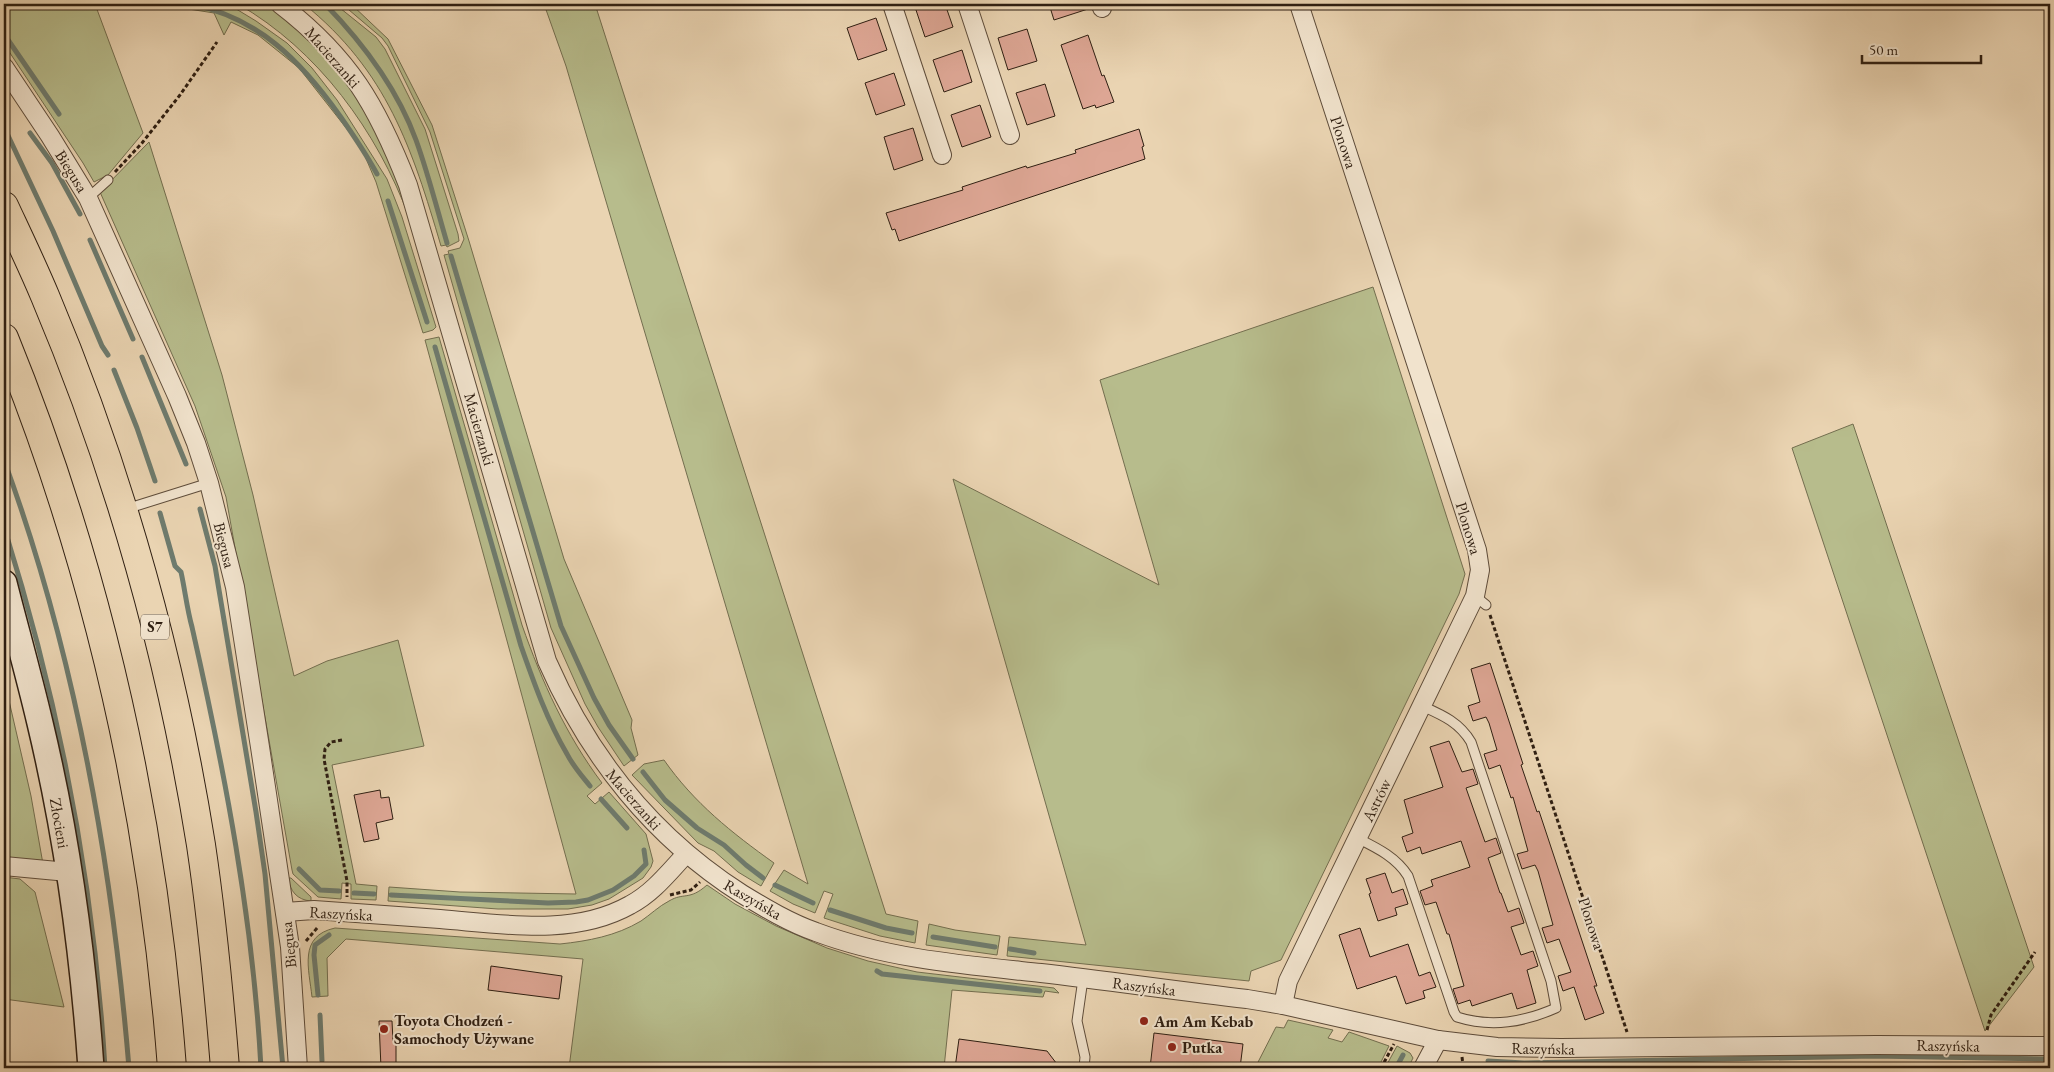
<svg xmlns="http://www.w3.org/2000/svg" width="2054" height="1072" font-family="'EB Garamond',serif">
<rect width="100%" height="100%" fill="#ead4b2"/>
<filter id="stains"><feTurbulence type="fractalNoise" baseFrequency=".004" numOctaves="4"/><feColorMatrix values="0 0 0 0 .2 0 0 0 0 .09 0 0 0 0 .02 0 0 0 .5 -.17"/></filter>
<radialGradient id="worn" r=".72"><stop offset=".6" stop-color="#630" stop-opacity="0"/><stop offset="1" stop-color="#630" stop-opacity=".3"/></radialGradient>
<!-- green -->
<g fill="#b7bc8c" stroke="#736e4f">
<polygon points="4,4 95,4 143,133 108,175 94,182 83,163 4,44"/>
<polygon points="157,4 228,4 256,21 287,43 312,68 337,100 387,179 402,217 436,327 433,330 423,333 376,182 361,147 299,68 258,35 231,22 224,35 214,13"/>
<path d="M238,4C246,4 258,2 265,4C273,7 282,17 289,22C350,69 391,144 409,217C377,131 318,50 238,4Z"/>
<path d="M304,4H335L376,37L385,49L425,129L458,234L459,241L447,247L446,245L441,246C412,148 387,71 304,4Z"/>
<polygon points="342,4 351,4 388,39 432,125 469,241 564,559 632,720 631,728 638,755 624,766 598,727 585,704 551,628 444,255 449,254 448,251 460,248 464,239 430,132 388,46 382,38"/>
<polygon points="544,4 595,4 886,914 918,921 915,943 880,936 824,918 833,894 824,891 815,913 793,904 770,891 784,870 808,884 566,66"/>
<polygon points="149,142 222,375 253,495 294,676 327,661 398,640 424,746 332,765 356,884 377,886 376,900 351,899 351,884 342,883 341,899 318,897 293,874 292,870 226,497 195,406 100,192"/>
<polygon points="1373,287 1465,574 1459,594 1281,960 1251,971 1249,981 1007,956 1009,937 1086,945 953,479 1159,585 1100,380"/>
<path d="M439,337L522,625C542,682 566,735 602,783L587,796L595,804L609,792L646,834L653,861L651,867L643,878L609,899L592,905L568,909H498L388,901L389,887L460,892L576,894L425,340Z"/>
<polygon points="1853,424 2034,967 1985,1031 1792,448"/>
<polygon points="4,679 31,796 43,864 4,858"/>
<path d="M664,760C694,803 732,833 774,863L761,886L738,872L714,851L698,843L632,775L644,764Z"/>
<polygon points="4,877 20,879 35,892 64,1007 4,999"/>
<path d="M288,878H291L311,897V901C297,900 290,891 288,878Z"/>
<path d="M707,885L735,904L776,926L827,948L868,961L917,972L1054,988L1059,993L1045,991L1043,997L952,990L944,1068H569L583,959L346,939L327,958L328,996L312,997C309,969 298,936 335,928L560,944C588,941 616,936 641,921C650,915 659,906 669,901C684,892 689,901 707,885Z"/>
<polygon points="929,924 955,930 1000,936 997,955 926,945"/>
<polygon points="1288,1020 1333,1030 1328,1038 1342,1042 1349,1032 1389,1046 1378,1068 1255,1068 1276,1027 1284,1028"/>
<polygon points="1397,1046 1410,1053 1413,1058 1408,1068 1385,1068"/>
</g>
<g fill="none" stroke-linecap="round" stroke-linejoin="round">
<!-- stream -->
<g stroke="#6e7b6e" stroke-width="5">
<path d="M190,4C258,17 301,61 340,116C354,136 365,152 377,174"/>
<path d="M325,4C363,43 397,88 416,140C428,173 437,209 447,243"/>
<polyline points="4,34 59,114"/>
<polyline points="4,127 53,231 102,346 108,355"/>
<polyline points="30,133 52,163 80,214"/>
<polyline points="388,201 427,322"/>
<polyline points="90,240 133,339"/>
<polyline points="451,256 561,626 594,698 609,725 633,759"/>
<path d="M435,347L521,646C534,683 547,720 567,754C573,766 582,776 590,786"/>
<polyline points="142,357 186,464"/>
<polyline points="114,370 137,428 155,481"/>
<path d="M4,460C75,653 112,864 129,1068"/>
<polyline points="200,509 215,566 256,812 265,874 283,1068"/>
<path d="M160,513L175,566L181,572C185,590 187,609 192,627C225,773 253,919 261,1068"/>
<path d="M4,527C59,702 94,885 105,1068"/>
<polyline points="643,772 665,800 697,828 724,845 746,865 763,878"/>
<polyline points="601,799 627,828"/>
<polyline points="299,869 320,890 339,891"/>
<polyline points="775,885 813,903"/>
<polyline points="354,893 374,894"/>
<polyline points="391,895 548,903 576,902 588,900 613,890 634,876 646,864 644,850"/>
<polyline points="830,910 886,928 912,933"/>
<polyline points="933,937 995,947"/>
<polyline points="1010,949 1034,953"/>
<polyline points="877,971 882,974 1040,991"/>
<polyline points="318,995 314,955 315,945 329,935"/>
<polyline points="320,1015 322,1061"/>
<polyline points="1488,1061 1524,1063 1873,1056 2050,1059"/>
<polyline points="1396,1068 1403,1055"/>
</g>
</g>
<!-- building -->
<g fill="#dda694" stroke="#2f1f12">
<polygon points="914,4 945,4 953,27 925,37"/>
<polygon points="1049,4 1091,4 1091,8 1054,20"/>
<polygon points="876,18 887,50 858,60 847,28"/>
<polygon points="1027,29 1037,61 1008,70 998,38"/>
<polygon points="1088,35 1102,76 1104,75 1114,102 1096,108 1095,105 1083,109 1061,45"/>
<polygon points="962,50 972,82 944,92 933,60"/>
<polygon points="894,73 905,105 876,115 865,83"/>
<polygon points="1045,84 1055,116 1027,125 1016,93"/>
<polygon points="980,105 991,137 962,147 951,115"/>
<polygon points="913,128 923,160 894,170 884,137"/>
<polygon points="1139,129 1144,146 1142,147 1145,159 899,241 895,229 892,230 886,213 963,190 962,187 1026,166 1027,168 1076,153 1075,150"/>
<polygon points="1490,663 1523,764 1521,765 1537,812 1539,811 1597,986 1594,986 1604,1013 1585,1020 1574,987 1563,991 1558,976 1571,972 1559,939 1547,943 1542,928 1553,925 1538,871 1535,865 1522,869 1517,854 1528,851 1513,797 1511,798 1500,765 1489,769 1484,754 1497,750 1489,723 1486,717 1473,721 1468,706 1480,702 1471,669"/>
<polygon points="1449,741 1462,772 1473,769 1478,784 1466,788 1485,842 1496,838 1501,853 1488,858 1500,893 1501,893 1508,912 1519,908 1524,923 1511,927 1521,955 1533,951 1538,966 1527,970 1536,1003 1517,1009 1512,993 1472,1006 1470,1000 1458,1004 1453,989 1464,986 1449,934 1447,934 1436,902 1425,905 1420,891 1433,886 1431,880 1470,867 1461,841 1422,854 1420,847 1407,852 1402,837 1413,833 1404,800 1443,787 1430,747"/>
<polygon points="380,790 381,798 389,797 393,819 376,823 379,839 364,842 354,795"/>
<polygon points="1385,873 1392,893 1403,889 1408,904 1395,908 1397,915 1378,921 1369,894 1371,893 1366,879"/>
<polygon points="1360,928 1370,957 1408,944 1419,976 1430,972 1436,987 1423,991 1425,998 1406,1004 1396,976 1357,989 1339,935"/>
<polygon points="491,966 562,976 559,999 488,990"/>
<polygon points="379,1021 392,1021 393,1041 396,1041 396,1068 381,1068"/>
<polygon points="1154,1033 1243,1044 1240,1068 1150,1068"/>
<polygon points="959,1039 1047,1051 1060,1068 955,1068"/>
</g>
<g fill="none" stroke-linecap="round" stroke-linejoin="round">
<!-- lane casing -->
<g stroke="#5e4c3a" stroke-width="11">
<g id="lane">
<polyline points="88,198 108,180"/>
<polyline points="126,509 209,483"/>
<polyline points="1475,596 1486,605"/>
<path d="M1357,838C1377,848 1396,857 1408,876L1454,1012L1457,1017C1492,1028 1524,1022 1556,1008L1551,981L1471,742C1459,722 1442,715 1422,706"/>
<polyline points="1083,979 1077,1021 1085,1057 1084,1068"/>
</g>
</g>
<!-- street casing -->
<g stroke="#5e4c3a" stroke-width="20">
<g id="street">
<path d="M280,4C349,57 377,105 408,185L547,661C589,757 654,838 742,894C765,908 790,923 816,932C888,959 965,965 1041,973C1110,981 1178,991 1247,999L1283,1005L1438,1040L1497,1047L1561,1048L1877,1045L2050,1046"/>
<polyline points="892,4 942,155"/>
<polyline points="967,4 1010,135"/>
<polyline points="1101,4 1102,8"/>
<polyline points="4,67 50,136 88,198 177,396 196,443 209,483 235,587 260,747 290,947 298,1068"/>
<polyline points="4,866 68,872"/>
<path d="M285,912L314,910C356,913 398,916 440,919C502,924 573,937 630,905C653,893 669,872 686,854"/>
<polyline points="1283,1005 1288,981 1475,596 1480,570 1477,550 1299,4"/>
<polyline points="1423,1068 1438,1040"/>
</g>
</g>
<!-- secondary casing -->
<g stroke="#2f1f12" stroke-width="28">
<path id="secondary" d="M4,583C16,630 29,676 40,723C67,836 83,953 91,1068"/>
</g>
<!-- highway casing -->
<g stroke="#2f1f12" stroke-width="30">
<g id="highway">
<path d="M4,206C18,236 32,265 45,296C119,471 171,657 201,845C212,919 219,993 225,1068"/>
<path d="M4,338C99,571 153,818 172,1068"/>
</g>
</g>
<!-- path -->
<g stroke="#2f1f12" stroke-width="3" stroke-dasharray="4 2.5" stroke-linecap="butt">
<polyline points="115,172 142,143 180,95 217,42"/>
<polyline points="1490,615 1627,1032"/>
<polyline points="342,740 331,742 325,749 324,759 347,881 347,897"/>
<polyline points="670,895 691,890 700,882"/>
<polyline points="306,941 318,927"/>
<polyline points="1987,1030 1991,1015 2035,952"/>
<polyline points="1462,1057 1463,1065 1470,1068"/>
<polyline points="1381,1068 1394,1044"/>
<polyline points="1791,1068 1878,1068"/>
</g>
<!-- lane -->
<use href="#lane" stroke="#f1e3cd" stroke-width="9"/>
<!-- street -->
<use href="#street" stroke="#f1e3cd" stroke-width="18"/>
<!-- secondary -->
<use href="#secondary" stroke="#f1e3cd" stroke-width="25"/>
<!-- highway -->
<use href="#highway" stroke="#ead4b2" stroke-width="28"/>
</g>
<!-- markers -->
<g fill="#8f2418" stroke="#f1e3cd" stroke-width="2">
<circle cx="1144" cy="1021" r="5"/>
<circle cx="384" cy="1029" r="5"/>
<circle cx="1172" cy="1047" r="5"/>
</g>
<g text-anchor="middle" stroke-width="4" stroke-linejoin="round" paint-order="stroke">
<!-- shield labels -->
<rect fill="#f1e3cd" stroke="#695a4a" stroke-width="1" x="141" y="614.5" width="28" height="25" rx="4"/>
<g font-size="15" font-weight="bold" fill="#2f1f12">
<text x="155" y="632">S7</text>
</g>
<!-- street labels -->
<g font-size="16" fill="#2f1f12" stroke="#f1e3cd">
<text transform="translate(333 57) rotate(49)" y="6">Macierzanki</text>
<text transform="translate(1344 142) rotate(72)" y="6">Plonowa</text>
<text transform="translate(72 171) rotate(58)" y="6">Biegusa</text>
<text transform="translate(480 429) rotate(74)" y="6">Macierzanki</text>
<text transform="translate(1469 528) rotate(73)" y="6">Plonowa</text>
<text transform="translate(225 545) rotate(76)" y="6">Biegusa</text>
<text transform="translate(634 799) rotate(49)" y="6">Macierzanki</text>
<text transform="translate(1376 800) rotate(-64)" y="6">Astrów</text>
<text transform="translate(60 823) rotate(80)" y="6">Złocieni</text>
<text transform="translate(753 899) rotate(30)" y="6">Raszyńska</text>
<text transform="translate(341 913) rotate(3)" y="6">Raszyńska</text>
<text transform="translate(1592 923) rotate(72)" y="6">Plonowa</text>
<text transform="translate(288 945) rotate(-96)" y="6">Biegusa</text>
<text transform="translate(1144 986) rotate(7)" y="6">Raszyńska</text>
<text transform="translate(1948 1045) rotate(1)" y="6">Raszyńska</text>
<text transform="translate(1543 1048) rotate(1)" y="6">Raszyńska</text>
</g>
<!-- poi labels -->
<g font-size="16" font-weight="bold" fill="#2f1f12" stroke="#f1e3cd" text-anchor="start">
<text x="394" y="1026">Toyota Chodzeń -<tspan x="394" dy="18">Samochody Używane</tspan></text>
<text x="1154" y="1027">Am Am Kebab</text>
<text x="1182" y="1053">Putka</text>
</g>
</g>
<!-- margin -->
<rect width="2054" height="1072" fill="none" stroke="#ead4b2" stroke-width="20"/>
<rect x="5" y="5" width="2044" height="1062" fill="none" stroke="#2f1f12" stroke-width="2.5"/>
<rect x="10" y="10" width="2034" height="1052" fill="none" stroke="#2f1f12"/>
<!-- scale -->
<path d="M1862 55v8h119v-8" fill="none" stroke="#2f1f12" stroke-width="2.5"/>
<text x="1869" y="55" font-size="15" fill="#2f1f12" stroke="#f1e3cd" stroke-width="4" paint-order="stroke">50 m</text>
<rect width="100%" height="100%" filter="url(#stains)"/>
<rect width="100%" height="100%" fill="url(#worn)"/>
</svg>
